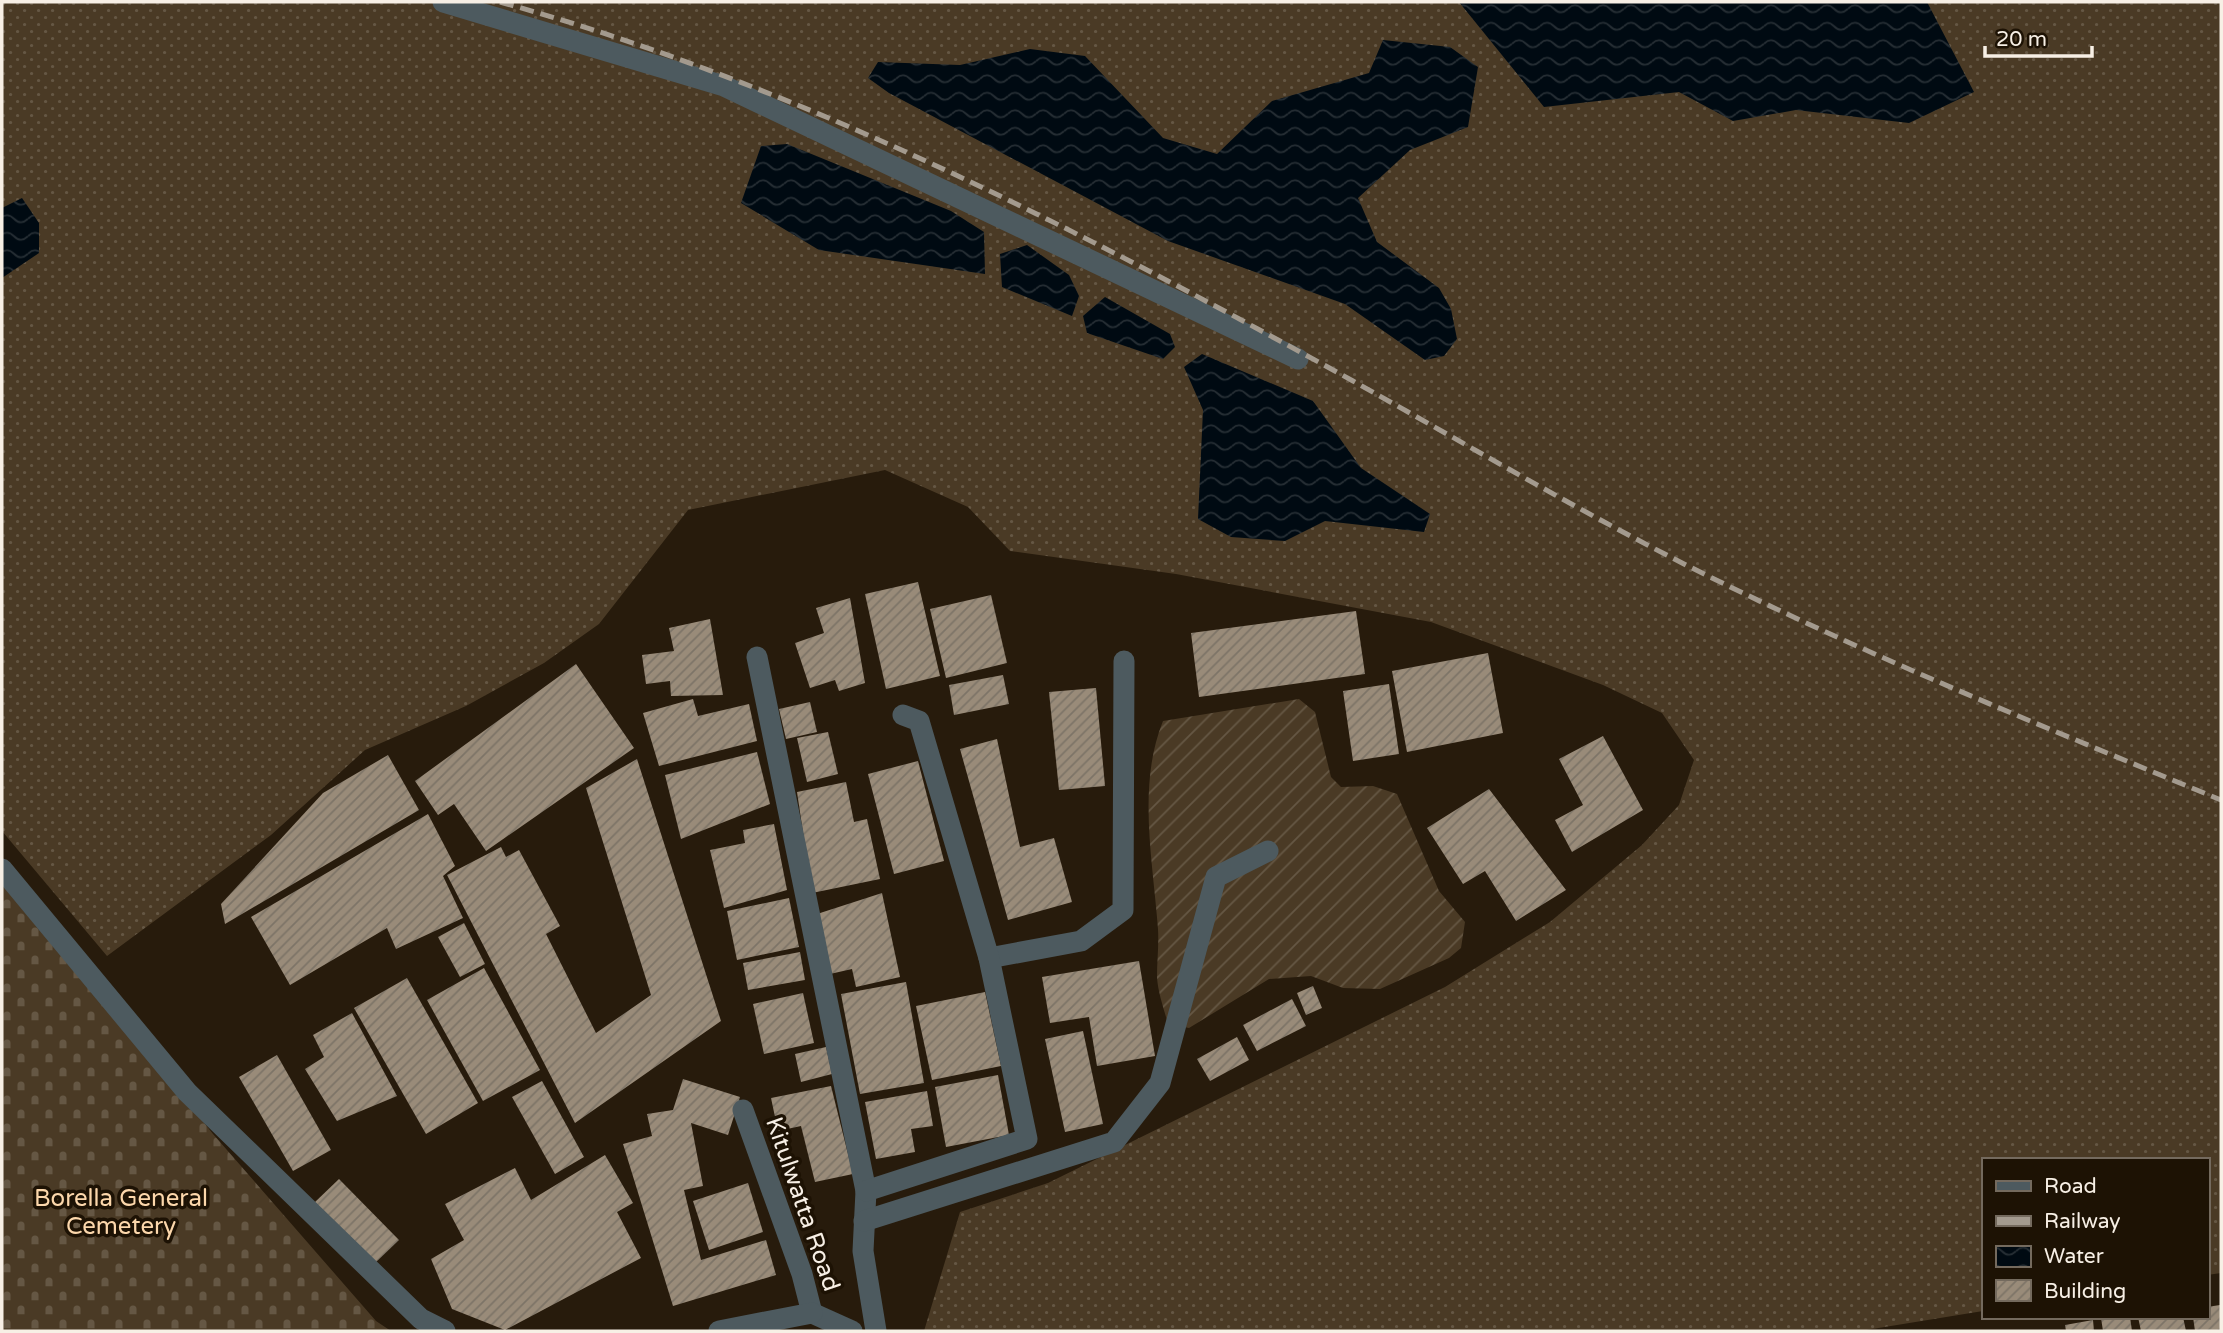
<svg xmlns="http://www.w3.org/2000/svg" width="2223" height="1333" font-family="'Varela Round',sans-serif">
<defs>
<pattern id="grass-dots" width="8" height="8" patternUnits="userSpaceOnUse" patternTransform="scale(1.75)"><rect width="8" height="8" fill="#4a3a25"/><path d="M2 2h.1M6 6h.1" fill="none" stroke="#655744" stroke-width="1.8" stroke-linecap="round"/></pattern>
<pattern id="cemetery-stones" width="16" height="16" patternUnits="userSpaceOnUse" patternTransform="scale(1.75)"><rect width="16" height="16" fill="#4a3a25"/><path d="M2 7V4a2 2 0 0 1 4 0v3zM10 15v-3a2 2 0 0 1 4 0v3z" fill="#655744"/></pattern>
<pattern id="garden-furrows" width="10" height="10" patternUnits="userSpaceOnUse" patternTransform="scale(1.75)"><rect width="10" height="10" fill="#4a3a25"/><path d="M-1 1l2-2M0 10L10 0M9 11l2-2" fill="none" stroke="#655744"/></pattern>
<pattern id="water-waves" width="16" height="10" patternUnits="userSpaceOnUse" patternTransform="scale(1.75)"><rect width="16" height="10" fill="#000a12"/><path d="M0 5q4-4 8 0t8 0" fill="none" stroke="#262e34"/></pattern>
<pattern id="building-hatch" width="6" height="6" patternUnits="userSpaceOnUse" patternTransform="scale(1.75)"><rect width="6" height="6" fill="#998b79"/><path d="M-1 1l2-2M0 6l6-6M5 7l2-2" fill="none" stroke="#7d7467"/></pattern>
</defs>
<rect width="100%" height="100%" fill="#271b0c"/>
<!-- grass -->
<polygon fill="url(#grass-dots)" points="2,2 2221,2 2221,1273 2207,1275 2207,1160 1983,1160 1983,1311 1860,1331 924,1331 960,1212 1048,1183 1445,987 1550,922 1642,845 1679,805 1694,760 1662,713 1603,685 1431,622 1176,574 1010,551 968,507 885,470 688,510 599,624 544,663 466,706 365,750 271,835 107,956 2,831"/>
<!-- cemetery -->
<polygon fill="url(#cemetery-stones)" points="2,865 213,1134 376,1321 391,1331 2,1331"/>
<!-- garden -->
<path fill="url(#garden-furrows)" d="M1299,699L1315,712L1331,777L1341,787L1373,786L1397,794L1439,891L1465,922L1461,948L1449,958L1380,989L1343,988L1311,976L1269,979L1189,1028L1168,1024C1164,1009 1158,993 1157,977C1157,961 1159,945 1158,929C1153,861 1137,785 1163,721Z"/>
<!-- water -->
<g fill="url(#water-waves)">
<polygon points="1459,2 1927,2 1974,92 1909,123 1796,110 1733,121 1679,92 1544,107"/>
<polygon points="1383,40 1450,47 1478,67 1468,127 1410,150 1358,198 1377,242 1439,288 1451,309 1457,339 1444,356 1425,360 1345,304 1168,241 889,93 868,78 878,62 960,65 1030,49 1085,56 1163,138 1217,154 1272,101 1369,73"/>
<polygon points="787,144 951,211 984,232 985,274 819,250 741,203 761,146"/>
<polygon points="22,198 39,223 39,253 2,278 2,208"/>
<polygon points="1027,245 1069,275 1079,296 1072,316 1002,287 1000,254"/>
<polygon points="1105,297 1170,334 1175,347 1163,359 1087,333 1083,316"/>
<polygon points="1202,354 1313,401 1361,468 1430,514 1424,532 1325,521 1285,541 1231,537 1198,519 1203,410 1184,367"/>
</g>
<!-- building -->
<g fill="url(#building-hatch)">
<polygon points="918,582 940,676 886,689 865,594"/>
<polygon points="991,595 1007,663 946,678 930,609"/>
<polygon points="850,598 865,683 839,691 835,680 810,688 795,643 824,633 816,608"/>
<polygon points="1356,611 1365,674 1199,697 1191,633"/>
<polygon points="710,619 723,695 671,696 670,681 646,684 642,655 674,651 669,628"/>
<polygon points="1488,653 1503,733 1407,752 1392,671"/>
<polygon points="576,664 634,748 486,851 454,804 438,815 415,781"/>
<polygon points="1003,675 1009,704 954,715 949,685"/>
<polygon points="1389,684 1399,754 1353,761 1343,691"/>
<polygon points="1096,688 1105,786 1059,790 1049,692"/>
<polygon points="693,699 698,716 749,704 757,741 659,766 643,713"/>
<polygon points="810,702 817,732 786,739 779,709"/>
<polygon points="828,732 838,774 807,782 797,738"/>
<polygon points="1603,736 1643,810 1572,852 1555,820 1583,805 1559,759"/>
<polygon points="997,739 1020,847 1054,838 1072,902 1008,920 960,749"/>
<polygon points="757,752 770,804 681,839 665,775"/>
<polygon points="388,755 419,810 225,924 221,904 323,793"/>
<polygon points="637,759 721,1021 575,1123 447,875 501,847 506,857 519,850 560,926 546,934 596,1033 651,995 586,788"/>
<polygon points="918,761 944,861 894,874 868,774"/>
<polygon points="846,782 854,822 867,819 880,879 812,893 797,792"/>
<polygon points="1489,789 1566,890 1516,921 1485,871 1463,884 1427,828"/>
<polygon points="428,814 455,866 443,876 463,918 396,949 387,928 290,985 251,917"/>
<polygon points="774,824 787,890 724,908 710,850 745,843 743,830"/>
<polygon points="882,893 900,977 856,987 852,969 830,974 817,914"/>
<polygon points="789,898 799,947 737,960 727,911"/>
<polygon points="464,923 485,964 460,977 438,937"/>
<polygon points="800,952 805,980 748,990 743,963"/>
<polygon points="1139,961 1155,1056 1097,1066 1089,1017 1050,1023 1042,977"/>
<polygon points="484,968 540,1070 483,1101 427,1000"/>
<polygon points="407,978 478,1103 426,1134 354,1008"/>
<polygon points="906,982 924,1083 860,1094 841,994"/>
<polygon points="1313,986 1322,1008 1306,1015 1297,993"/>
<polygon points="985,992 1001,1066 932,1080 916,1006"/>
<polygon points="803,993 814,1043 764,1054 753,1004"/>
<polygon points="1292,999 1306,1026 1257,1051 1243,1025"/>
<polygon points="352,1013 397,1096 337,1121 305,1069 324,1057 313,1035"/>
<polygon points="1083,1031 1103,1124 1065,1132 1045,1039"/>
<polygon points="1237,1037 1249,1060 1210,1081 1197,1059"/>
<polygon points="826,1047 832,1074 801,1082 795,1054"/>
<polygon points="277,1055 331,1150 293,1171 239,1077"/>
<polygon points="998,1075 1009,1135 946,1147 935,1087"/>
<polygon points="683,1079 740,1097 728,1135 691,1123 703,1186 684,1190 701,1260 766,1240 776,1275 673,1306 623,1144 652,1136 647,1114 673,1110"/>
<polygon points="542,1081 584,1157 555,1174 512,1097"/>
<polygon points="831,1086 853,1174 815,1182 801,1126 778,1131 771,1098"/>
<polygon points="927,1091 933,1126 911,1129 915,1152 876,1159 865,1102"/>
<polygon points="605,1155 633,1203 617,1212 641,1258 505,1330 452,1309 431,1259 464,1240 445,1204 515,1168 531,1200"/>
<polygon points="339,1179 399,1240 374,1264 314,1203"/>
<polygon points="748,1183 763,1232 709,1250 693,1201"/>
<polygon points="2220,1305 2221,1331 2195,1331 2193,1317 2207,1317 2207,1307"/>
<polygon points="2130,1317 2132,1331 2103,1331 2101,1318"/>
<polygon points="2138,1317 2183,1317 2186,1331 2141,1331"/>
<polygon points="2093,1320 2094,1331 2066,1331 2065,1325"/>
</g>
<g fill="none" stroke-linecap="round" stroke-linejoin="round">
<!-- minor -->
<g stroke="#4d5a5f" stroke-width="21">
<polyline points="443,2 724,86 1298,359"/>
<polyline points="757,657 866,1191 863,1251 876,1331"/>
<polyline points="2,869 187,1092 421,1319 445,1331"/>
<polyline points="989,958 1081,941 1123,910 1124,661"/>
<polyline points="743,1110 802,1274 812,1313"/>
<polyline points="866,1191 1027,1139 989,958 919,721 903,715"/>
<polyline points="864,1221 1114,1142 1160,1083 1216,877 1268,851"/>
<polyline points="812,1313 852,1331"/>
<polyline points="719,1331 812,1313"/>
</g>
<!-- rail -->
<path stroke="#a39a8e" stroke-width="5" stroke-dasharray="14 7" stroke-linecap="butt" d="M500,2C801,85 1081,231 1353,381C1464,443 1574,508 1688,566C1861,653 2042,726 2221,800"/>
</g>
<g text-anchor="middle" stroke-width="7" stroke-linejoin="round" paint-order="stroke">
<!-- park labels -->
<g font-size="24" fill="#fcd7ab" stroke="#1d1204">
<text x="121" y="1206">Borella General<tspan x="121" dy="28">Cemetery</tspan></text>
</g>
<!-- street labels -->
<g font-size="24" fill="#f7efe5" stroke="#1d1204">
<text transform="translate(803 1204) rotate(71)" y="8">Kitulwatta Road</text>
</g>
</g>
<!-- border -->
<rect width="2223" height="1333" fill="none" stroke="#f7efe5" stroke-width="7"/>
<!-- legend -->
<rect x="1982" y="1158" width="228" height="161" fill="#1d1204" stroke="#746a5e" stroke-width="2"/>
<rect x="1996" y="1181" width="35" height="10" fill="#4d5a5f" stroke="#746a5e" stroke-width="2"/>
<text x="2044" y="1193" font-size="21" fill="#f7efe5">Road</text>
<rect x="1996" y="1216" width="35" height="10" fill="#a39a8e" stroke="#746a5e" stroke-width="2"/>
<text x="2044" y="1228" font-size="21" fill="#f7efe5">Railway</text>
<rect x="1996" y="1246" width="35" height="21" fill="url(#water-waves)" stroke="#746a5e" stroke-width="2"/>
<text x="2044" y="1263" font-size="21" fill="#f7efe5">Water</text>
<rect x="1996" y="1280" width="35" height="21" fill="url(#building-hatch)" stroke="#746a5e" stroke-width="2"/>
<text x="2044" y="1298" font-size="21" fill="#f7efe5">Building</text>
<!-- scale -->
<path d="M1985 46v10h107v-10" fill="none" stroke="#f7efe5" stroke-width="3.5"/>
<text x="1996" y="46" font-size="21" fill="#f7efe5" stroke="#1d1204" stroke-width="5" paint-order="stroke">20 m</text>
</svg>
